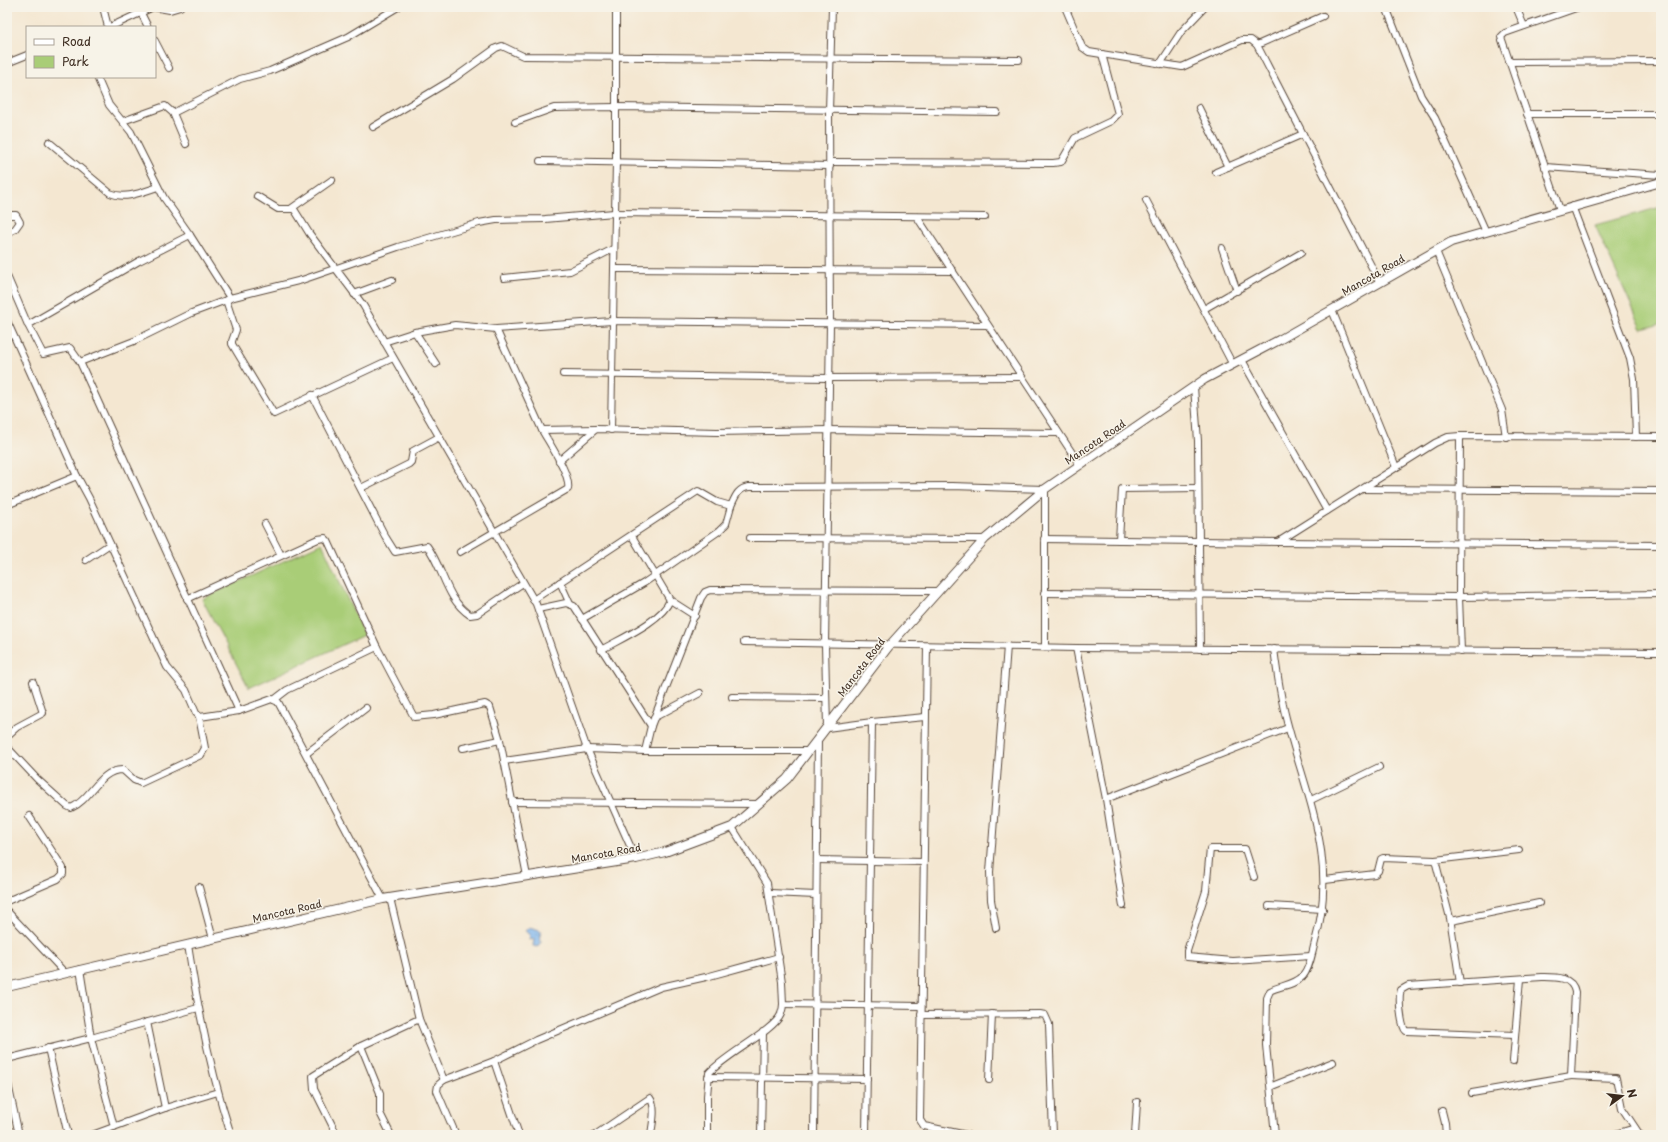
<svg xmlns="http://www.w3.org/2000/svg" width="1668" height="1142" font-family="'Playpen Sans',sans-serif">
<defs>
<pattern id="water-ripples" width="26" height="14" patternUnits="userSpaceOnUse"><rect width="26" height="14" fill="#7eb5ed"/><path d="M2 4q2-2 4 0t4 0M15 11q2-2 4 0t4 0" fill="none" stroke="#6893bf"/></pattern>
</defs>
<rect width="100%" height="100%" fill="#f7f3e8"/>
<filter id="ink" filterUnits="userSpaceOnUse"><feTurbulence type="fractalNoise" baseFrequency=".025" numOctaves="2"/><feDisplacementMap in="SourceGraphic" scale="8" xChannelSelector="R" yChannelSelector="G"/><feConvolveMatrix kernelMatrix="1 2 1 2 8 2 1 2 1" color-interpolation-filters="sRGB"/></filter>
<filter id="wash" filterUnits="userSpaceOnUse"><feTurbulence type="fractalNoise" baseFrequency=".012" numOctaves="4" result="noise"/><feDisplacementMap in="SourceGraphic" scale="16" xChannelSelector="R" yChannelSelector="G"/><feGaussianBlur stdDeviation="0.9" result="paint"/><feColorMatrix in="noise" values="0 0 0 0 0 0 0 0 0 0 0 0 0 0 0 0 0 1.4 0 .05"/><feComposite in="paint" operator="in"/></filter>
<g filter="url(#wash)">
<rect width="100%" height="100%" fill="#f4e7d1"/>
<!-- park -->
<g fill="#a9cd77" stroke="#727c4a">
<polygon points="1661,207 1661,324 1642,329 1595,225"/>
<polygon points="322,543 364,635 249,688 202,599"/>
</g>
<!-- water -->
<polygon fill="url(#water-ripples)" stroke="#5c7086" points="529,927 540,930 541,942 537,947 533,946 534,939 529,940 530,934 525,931"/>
</g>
<g filter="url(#ink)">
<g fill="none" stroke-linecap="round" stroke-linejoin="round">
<!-- minor casing -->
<g stroke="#574639" stroke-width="8">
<g id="minor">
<polyline points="103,7 108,27"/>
<polyline points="832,7 829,111 830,324 825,645 827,728 872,722 925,717"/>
<polyline points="1065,7 1082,47 1089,52 1182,67 1242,40 1251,40 1257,45 1380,283"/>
<polyline points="1386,7 1421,96 1435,118 1486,232"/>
<polyline points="1516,7 1524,26"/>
<polyline points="141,13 148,27"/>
<polyline points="110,27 153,7 170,10 180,7"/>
<polyline points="155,41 169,68"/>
<polyline points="1257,45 1323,16"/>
<polyline points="1509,62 1661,61"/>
<polyline points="7,63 27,55"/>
<polyline points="1160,64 1181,32 1205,7"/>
<polyline points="97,77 109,105 131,132 164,198 190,235 230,298 302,280 398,247 479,223 496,220 545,219 614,213 985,217"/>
<polyline points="1199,108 1228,167"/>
<polyline points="173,113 240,79 270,71 348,37 398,7"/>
<polyline points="1527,114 1661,114"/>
<polyline points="123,121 165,106 173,113 186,144"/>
<polyline points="515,122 554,108 616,107 997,112"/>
<polyline points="373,127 453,79 496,48 502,46 523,56 1019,60"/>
<path d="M49,142L110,193C125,200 142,192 158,187"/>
<polyline points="540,161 830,166"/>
<polyline points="830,162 1053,163 1061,162 1075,138 1111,121 1118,114 1102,54"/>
<polyline points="1545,167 1661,175"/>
<polyline points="1216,172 1303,134"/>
<polyline points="257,196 278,209 294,209 309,233 363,305 536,604 587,749 636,859"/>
<polyline points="1146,200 1233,365"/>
<polyline points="1572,206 1630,358 1634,379 1636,437"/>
<polyline points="292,208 332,180"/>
<polyline points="1560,210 1501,37 1505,33 1579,7"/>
<polyline points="7,215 16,215 20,222 15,229 7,233"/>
<polyline points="917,217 1080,465"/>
<polyline points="1222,248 1237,291"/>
<polyline points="1436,251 1502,410 1506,437"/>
<polyline points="615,269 953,271"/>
<polyline points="7,276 28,325 43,354 70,348 80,362 239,711"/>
<polyline points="504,278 570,271 613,249"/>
<polyline points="354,294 392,280"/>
<polyline points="226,300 236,330 232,341 232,344 274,414 393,358"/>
<polyline points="1204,309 1301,253"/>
<polyline points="1332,310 1396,467"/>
<polyline points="7,321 77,476"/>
<polyline points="28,325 139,261 190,235"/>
<polyline points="496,329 542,430 596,429 717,432 828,430 1058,433"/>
<polyline points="415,332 436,364"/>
<polyline points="384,342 415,332 455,325 496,329 612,321 987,325"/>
<polyline points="1242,360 1327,511"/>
<polyline points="80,362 134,341 189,314 229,299"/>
<polyline points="563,374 828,378 1021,377"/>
<polyline points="1194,387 1198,441 1200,649"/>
<path d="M312,395L385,536L395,552L427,546C443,567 446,600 470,615L477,614L523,583"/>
<polyline points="611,430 616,161 616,7"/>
<polyline points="559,461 596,429"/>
<polyline points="361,488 409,464 411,462 413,451 439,437"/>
<polyline points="1363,489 1661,491"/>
<polyline points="7,505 77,476 89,498 167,667 186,690 196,713 200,717 239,711 272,699 278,702 383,899"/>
<polyline points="265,524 281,555"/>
<polyline points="750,538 985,539"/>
<polyline points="1044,539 1278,542 1435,443 1448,437 1460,436"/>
<polyline points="1119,540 1122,489 1198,488"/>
<polyline points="1278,542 1661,545"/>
<path d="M460,552L568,489C571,475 549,443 542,430"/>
<polyline points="86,560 110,544"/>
<polyline points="560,582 570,604"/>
<polyline points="1044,593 1459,597 1661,594"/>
<polyline points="187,599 318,539 325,538 328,541 377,647 287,690 274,700"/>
<path d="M533,600L698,491L717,502L731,506C735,497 738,488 749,487L952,486L1045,489V647"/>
<polyline points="670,600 695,616"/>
<polyline points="538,609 566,603 574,606 651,726"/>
<polyline points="582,619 644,583 719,531 726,524 731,506"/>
<polyline points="744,642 1076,648 1661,652"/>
<polyline points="927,646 920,1120 924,1126 967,1135"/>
<polyline points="377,647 414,717 434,715 485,704 490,707 500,740 527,876"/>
<polyline points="1076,648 1106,799 1123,906"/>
<path d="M1274,649C1277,672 1280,695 1286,718C1306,797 1339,859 1315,942C1312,953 1310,968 1303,976C1295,985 1279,986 1270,991L1267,998L1266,1045L1275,1135"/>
<path d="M601,650C620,639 662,621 670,600L632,536"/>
<polyline points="1461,651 1459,597 1460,436 1661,437"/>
<polyline points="732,697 826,698"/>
<polyline points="655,717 700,693"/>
<polyline points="7,736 17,727 43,713 33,682"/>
<path d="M7,747L37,779L67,806L71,808C91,800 99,769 123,770L134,780L141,783L201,755L205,748L199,717"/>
<polyline points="463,748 500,740"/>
<polyline points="645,751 809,751"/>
<polyline points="307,753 366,708"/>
<polyline points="504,761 587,749 645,751 651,726 701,598 705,592 710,590 937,591"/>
<polyline points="1106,799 1288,728"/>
<polyline points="1311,800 1379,767"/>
<polyline points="512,802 758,804"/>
<polyline points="732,827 767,883 782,982 783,1004 921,1006"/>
<polyline points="817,860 923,862"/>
<polyline points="1435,860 1519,850"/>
<polyline points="1254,877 1245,849 1210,849 1206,891 1187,951 1187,957 1233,961 1311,956"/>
<polyline points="1325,880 1375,874 1378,871 1381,859 1383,858 1435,860 1450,918 1460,983"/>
<polyline points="199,887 213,939"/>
<polyline points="770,893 816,895"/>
<polyline points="390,898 419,1019 444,1080"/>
<polyline points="7,901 58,879 63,874 63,868 29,816"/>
<polyline points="1269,906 1323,909"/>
<polyline points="7,911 65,973"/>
<polyline points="1451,921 1539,903"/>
<polyline points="996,928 991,900 990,872 1007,646"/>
<path d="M188,945C198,1010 211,1073 231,1135"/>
<polyline points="80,969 91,1038 114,1127"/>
<polyline points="921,1015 1040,1014 1045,1015 1049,1024 1053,1135"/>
<polyline points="147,1022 165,1108"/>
<path d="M1515,1035L1406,1031C1401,1027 1398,997 1401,990L1408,986L1542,977C1555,977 1572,976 1575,992L1571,1076L1616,1078L1622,1108L1640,1135"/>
<polyline points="361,1046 380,1093 380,1113 391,1135"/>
<polyline points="48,1048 68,1135"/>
<polyline points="7,1059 91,1038 198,1008"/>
<polyline points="494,1061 519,1135"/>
<polyline points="1513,1061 1520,979"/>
<polyline points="708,1077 867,1079"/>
<polyline points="7,1079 19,1135"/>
<polyline points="989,1080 992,1014"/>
<polyline points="1272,1086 1333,1062"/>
<polyline points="1472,1093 1571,1076"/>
<polyline points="1442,1111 1445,1123 1446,1135"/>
<polyline points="92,1135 165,1108 218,1092"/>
<polyline points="337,1135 314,1089 313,1076 361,1046 419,1019"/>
<polyline points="456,1135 437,1091 438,1085 444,1080 494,1061 536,1040 661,987 706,977 779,957"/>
<path d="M595,1135L650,1098C657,1107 652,1125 651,1135"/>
<path d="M707,1135V1096L709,1073C725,1055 775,1030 781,1014C782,1011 783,1007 783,1004"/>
<polyline points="761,1135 763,1032"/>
<polyline points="814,1135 818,739"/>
<polyline points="866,1135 872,722"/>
<polyline points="1135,1135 1137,1102"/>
<polyline points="1612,1135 1635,1128"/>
</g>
</g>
<!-- secondary casing -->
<g stroke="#574639" stroke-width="10">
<polyline id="secondary" points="7,987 383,899 636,859 665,852 732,827 787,779 889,646 985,539 1045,489 1205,379 1279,340 1451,242 1661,182"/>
</g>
<!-- minor -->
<use href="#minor" stroke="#fff" stroke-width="6"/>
<!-- secondary -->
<use href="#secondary" stroke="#fff" stroke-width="8"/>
</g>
</g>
<g text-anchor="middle" stroke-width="3" stroke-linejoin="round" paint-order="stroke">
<!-- street labels -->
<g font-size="10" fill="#3b2a1e" stroke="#f7f3e8">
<text transform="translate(1373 275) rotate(-30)" y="4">Mancota Road</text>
<text transform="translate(1095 442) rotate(-34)" y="4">Mancota Road</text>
<text transform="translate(861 667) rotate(-53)" y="4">Mancota Road</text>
<text transform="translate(606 853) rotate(-10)" y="4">Mancota Road</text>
<text transform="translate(287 911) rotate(-13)" y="4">Mancota Road</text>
</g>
</g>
<!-- margin -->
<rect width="1668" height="1142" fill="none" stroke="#f7f3e8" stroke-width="24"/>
<!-- legend -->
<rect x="26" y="26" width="130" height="52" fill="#f7f3e8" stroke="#aca397"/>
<rect x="34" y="39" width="20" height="6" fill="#ffffff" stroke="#aca397"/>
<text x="62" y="46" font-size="12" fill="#3b2a1e">Road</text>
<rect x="34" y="56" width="20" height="12" fill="#a9cd77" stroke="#aca397"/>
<text x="62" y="66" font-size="12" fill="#3b2a1e">Park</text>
<!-- north arrow -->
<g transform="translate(1622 1096) rotate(75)" stroke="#f7f3e8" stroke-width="3" paint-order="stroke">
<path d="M0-3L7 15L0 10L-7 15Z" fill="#3b2a1e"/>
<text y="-6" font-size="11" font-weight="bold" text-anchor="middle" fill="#3b2a1e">N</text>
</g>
</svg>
